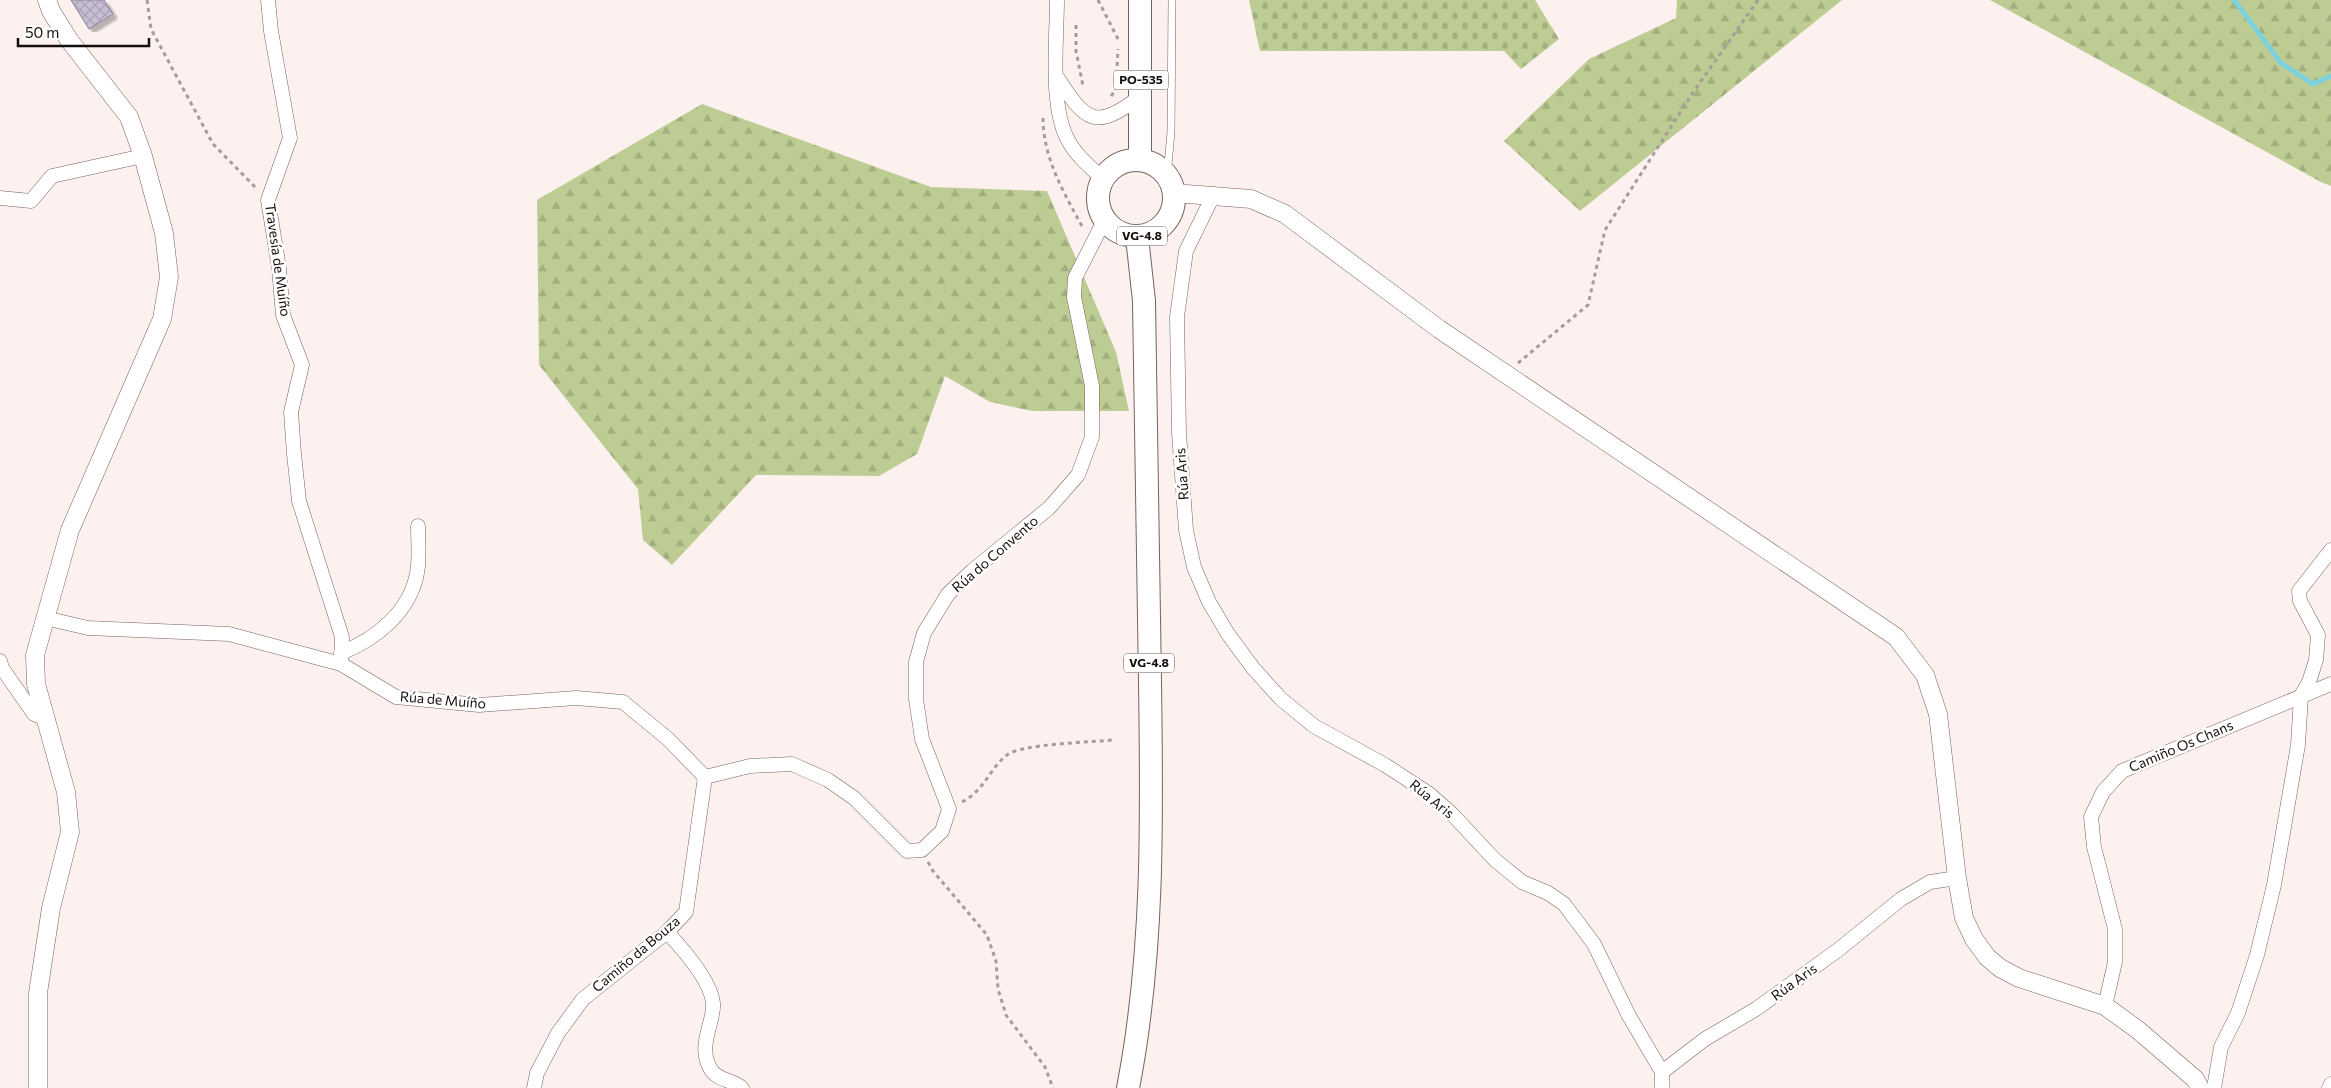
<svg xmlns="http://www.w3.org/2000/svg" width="2331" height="1088" font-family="Commissioner,sans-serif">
<defs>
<pattern id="forest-firs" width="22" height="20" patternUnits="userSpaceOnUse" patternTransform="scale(1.25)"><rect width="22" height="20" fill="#bdcc92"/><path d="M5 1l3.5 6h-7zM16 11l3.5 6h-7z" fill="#a2ae7d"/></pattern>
<pattern id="cemetery-stones" width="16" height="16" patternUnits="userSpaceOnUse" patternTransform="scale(1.25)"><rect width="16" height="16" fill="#bdcc92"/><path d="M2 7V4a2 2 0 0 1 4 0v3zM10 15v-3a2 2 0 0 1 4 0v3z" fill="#a2ae7d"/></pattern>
<pattern id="building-cross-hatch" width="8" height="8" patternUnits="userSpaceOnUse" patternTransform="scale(1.25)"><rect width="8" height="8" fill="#c7bed4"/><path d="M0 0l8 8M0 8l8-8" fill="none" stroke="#aaa2b5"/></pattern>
<filter id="shadow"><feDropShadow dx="4.5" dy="4.5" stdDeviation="1" flood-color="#0004"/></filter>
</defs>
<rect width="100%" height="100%" fill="#fcf1ee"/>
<!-- forest -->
<g fill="url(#forest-firs)">
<polygon points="1677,0 1842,0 1580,211 1504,141 1589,59 1676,18"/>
<polygon points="1990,0 2331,0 2331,186 2321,182"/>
<polygon points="702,104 931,187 1047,191 1116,352 1129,411 1032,411 990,402 945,376 917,454 879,476 756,475 672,565 643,540 638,489 539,365 537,200"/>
</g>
<!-- cemetery -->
<polygon fill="url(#cemetery-stones)" points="1249,0 1535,0 1559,39 1521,69 1504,51 1260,51"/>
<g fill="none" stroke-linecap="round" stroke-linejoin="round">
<!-- stream -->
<polyline stroke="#7cd1df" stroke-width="5" points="2234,0 2281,63 2313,84 2331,76"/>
</g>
<!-- building -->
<polygon fill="url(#building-cross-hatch)" stroke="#898195" filter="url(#shadow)" points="71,0 104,0 113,14 89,29"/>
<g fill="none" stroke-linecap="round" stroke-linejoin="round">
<!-- service casing -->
<g stroke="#79625a" stroke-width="8">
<polyline id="service" points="1167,176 1171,132 1172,0"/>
</g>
<!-- minor casing -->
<g stroke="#79625a" stroke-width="15">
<g id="minor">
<polyline points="268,0 271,31 290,138 268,200 279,268 283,315 302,365 291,412 294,454 299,501 342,637 341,664"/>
<path d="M1057,0C1057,39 1049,108 1069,142C1077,156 1090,167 1103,179"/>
<path d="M1057,77C1086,122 1095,131 1141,96"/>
<polyline points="1214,194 1186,251 1177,317 1179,433 1186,530 1194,567 1209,602 1228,634 1253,668 1281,699 1314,726 1385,765 1428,793 1452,814 1495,860 1522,882 1548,893 1564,904 1594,944 1629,1016 1662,1072 1662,1088"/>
<polyline points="0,198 31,201 52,176 143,156"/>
<polyline points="45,618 88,628 229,634 341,664 396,697 479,705 576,698 623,702 668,739 705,777"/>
<path d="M341,653C376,639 410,612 417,573C420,558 418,541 418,526"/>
<polyline points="0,661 2,668 34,714 45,719"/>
<polyline points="705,777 750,766 792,764 828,780 854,798 907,851 922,850 942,831 949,809 922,739 916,699 916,662 924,633 948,594 972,571 1049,508 1078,475 1092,437 1092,386 1074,297 1075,278 1104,221"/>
<path d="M667,932C681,947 711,981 713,1003C715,1021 697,1045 710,1068C717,1081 732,1079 742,1088"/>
<polyline points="2105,1006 2115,962 2115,929 2094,847 2091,817 2103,792 2122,771 2331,684"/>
<polyline points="1662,1072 1705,1039 1756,1009 1838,950 1901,899 1930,882 1957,878"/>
<polyline points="534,1088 537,1073 558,1033 583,999 667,932 686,912 705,777"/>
<polyline points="2214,1088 2221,1047 2238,1013 2257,955 2274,885 2298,745 2301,696 2309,682 2316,660 2318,635 2300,601 2299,591 2331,550"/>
<polyline points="2329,1088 2331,1084"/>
</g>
</g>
<!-- tertiary casing -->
<g stroke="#79625a" stroke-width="19">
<g id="tertiary">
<polyline points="1174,193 1251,199 1285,214 1439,329 1896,637 1925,675 1938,714 1957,878 1964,918 1974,939 1987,957 2000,968 2019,978 2105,1006 2138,1030 2195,1079 2200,1088"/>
<polyline points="38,1088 38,993 51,908 70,832 66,792 36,684 35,655 70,530 162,319 169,277 164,233 143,156 129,117 69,40 51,11 47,0"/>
</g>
</g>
<!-- trunk casing -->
<g stroke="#79625a" stroke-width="24">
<g id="trunk">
<circle cx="1136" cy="198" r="38"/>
<polyline points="1140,160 1140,0"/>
<path d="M1128,1088C1154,954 1152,818 1150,681C1148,555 1146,428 1144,301L1137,237"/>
</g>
</g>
<!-- path -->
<g stroke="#a69c99" stroke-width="3" stroke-dasharray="4 4" stroke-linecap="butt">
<polyline points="147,0 151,29 213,144 257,189"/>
<polyline points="1098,0 1118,39"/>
<polyline points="1076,25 1076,51 1083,86"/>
<polyline points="1111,96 1116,90 1118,49"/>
<path d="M1043,118C1043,158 1064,193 1083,228"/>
<polyline points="1518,363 1588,305 1605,230 1692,94 1758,0"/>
<path d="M962,802C985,790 989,769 1007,755C1020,744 1093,742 1113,740"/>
<polyline points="928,862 933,871 987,935 996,961 998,989 1006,1015 1045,1067 1053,1088"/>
</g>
<!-- service -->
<use href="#service" stroke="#fff" stroke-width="7"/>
<!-- minor -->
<use href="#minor" stroke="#fff" stroke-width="14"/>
<!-- tertiary -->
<use href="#tertiary" stroke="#fff" stroke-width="18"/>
<!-- trunk -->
<use href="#trunk" stroke="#fff" stroke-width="22"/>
</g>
<g text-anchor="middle" stroke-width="5" stroke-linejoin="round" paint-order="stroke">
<!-- shield labels -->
<g fill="#fff" stroke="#5c5654" stroke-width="1">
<rect x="1113.5" y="70.5" width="55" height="19" rx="4"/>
<rect x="1117" y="226.5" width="50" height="19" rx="4"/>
<rect x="1124" y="653.5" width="50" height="19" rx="4"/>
</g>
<g font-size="12" font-weight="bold" fill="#160e0b">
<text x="1141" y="84">PO-535</text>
<text x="1142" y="240">VG-4.8</text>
<text x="1149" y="667">VG-4.8</text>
</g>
<!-- street labels -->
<g font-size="14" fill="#160e0b" stroke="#fff">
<text transform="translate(278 260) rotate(82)" y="5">Travesía de Muíño</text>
<text transform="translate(1182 474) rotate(-94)" y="5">Rúa Aris</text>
<text transform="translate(995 554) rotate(-41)" y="5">Rúa do Convento</text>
<text transform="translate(443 700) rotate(5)" y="5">Rúa de Muíño</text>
<text transform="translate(2181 746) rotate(-23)" y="5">Camiño Os Chans</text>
<text transform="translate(1432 799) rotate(39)" y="5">Rúa Aris</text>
<text transform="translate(636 954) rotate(-40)" y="5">Camiño da Bouza</text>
<text transform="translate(1794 982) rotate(-36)" y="5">Rúa Aris</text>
</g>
</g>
<!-- scale -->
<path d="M18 38v8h131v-8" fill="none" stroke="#160e0b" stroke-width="2.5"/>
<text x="25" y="38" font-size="15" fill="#160e0b" stroke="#ffffff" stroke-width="4" paint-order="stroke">50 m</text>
</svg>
